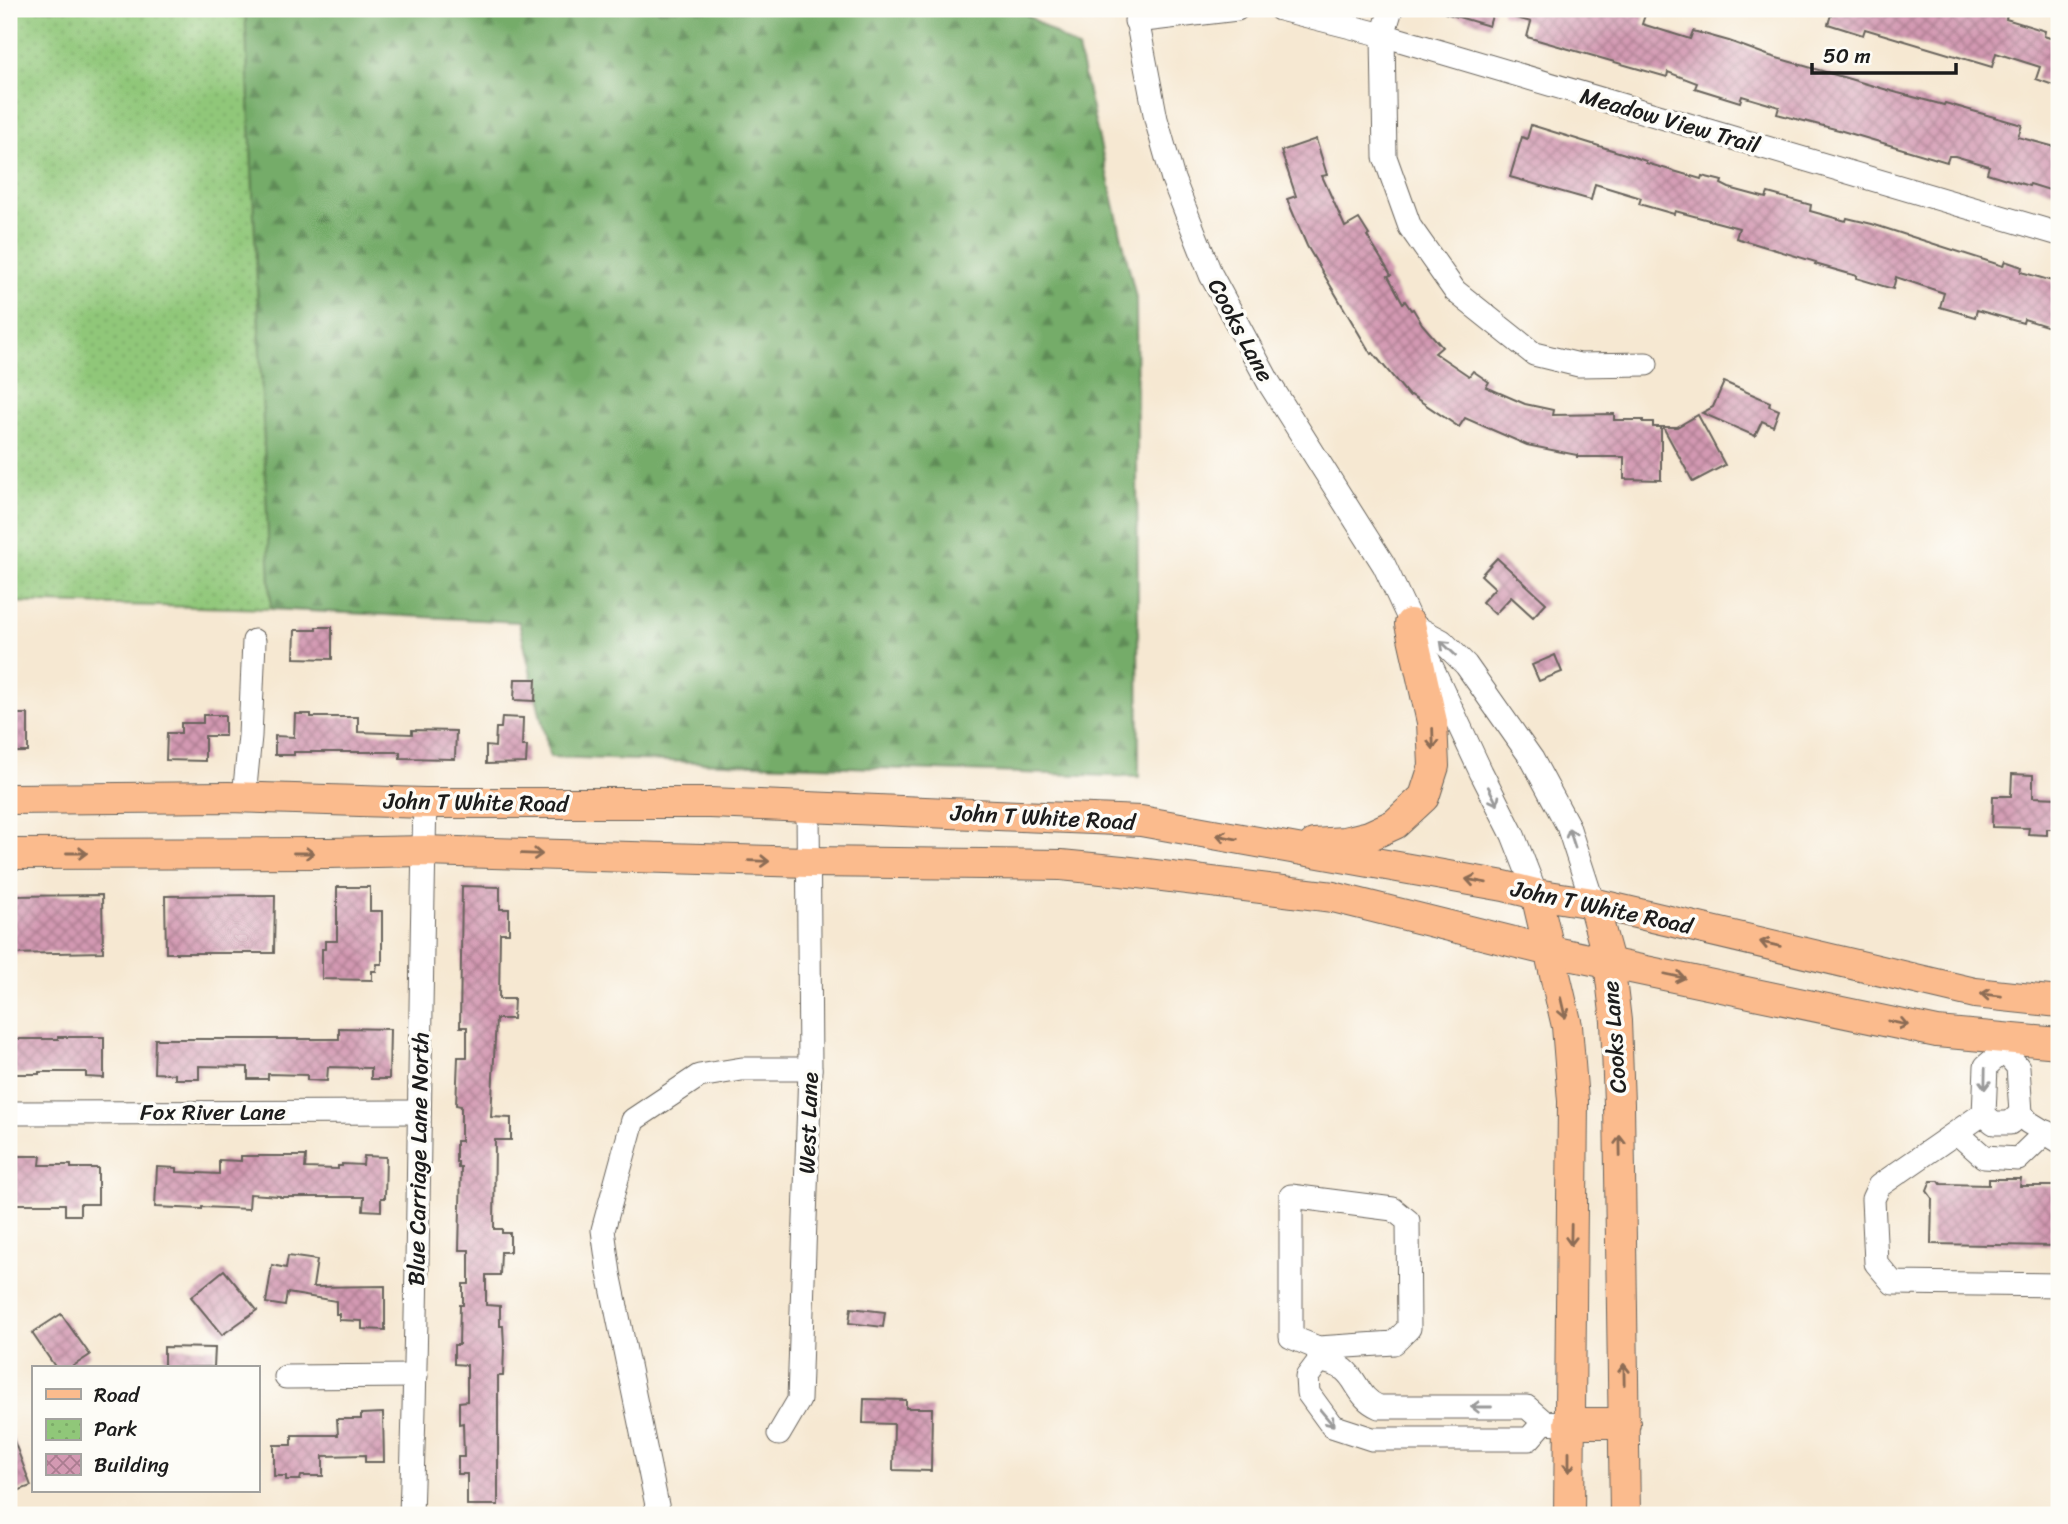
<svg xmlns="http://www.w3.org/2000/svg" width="2068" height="1524" font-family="Sriracha,sans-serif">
<defs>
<pattern id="forest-firs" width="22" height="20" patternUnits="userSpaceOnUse" patternTransform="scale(1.75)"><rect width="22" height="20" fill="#74ac69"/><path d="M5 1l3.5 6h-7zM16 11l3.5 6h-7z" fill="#5e8b56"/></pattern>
<pattern id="park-dots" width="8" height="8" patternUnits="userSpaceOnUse" patternTransform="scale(1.75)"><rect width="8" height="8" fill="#90c779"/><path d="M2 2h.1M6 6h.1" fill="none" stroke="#7caa68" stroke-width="1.8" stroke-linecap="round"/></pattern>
<pattern id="building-cross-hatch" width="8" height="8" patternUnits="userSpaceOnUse" patternTransform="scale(1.75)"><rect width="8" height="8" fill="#d399b2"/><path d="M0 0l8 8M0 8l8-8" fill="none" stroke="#aa7c90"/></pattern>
</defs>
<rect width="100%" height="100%" fill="#fdfcf7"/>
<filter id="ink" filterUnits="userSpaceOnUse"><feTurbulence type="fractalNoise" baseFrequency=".0143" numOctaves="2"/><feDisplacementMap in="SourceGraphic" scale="14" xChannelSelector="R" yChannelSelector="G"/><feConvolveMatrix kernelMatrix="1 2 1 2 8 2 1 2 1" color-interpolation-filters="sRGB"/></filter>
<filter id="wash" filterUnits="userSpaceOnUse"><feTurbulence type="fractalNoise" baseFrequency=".00686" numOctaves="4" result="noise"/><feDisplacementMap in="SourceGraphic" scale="28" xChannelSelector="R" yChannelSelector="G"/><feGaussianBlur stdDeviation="1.57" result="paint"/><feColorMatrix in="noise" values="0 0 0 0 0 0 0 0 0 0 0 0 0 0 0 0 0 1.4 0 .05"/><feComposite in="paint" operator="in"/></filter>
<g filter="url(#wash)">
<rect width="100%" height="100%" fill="#f6e8d2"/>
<!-- forest -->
<polygon fill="url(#forest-firs)" stroke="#486442" stroke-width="2" points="245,9 1018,9 1078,49 1136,298 1139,777 550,757 519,622 271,609"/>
<!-- park -->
<polygon fill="url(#park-dots)" stroke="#56724a" stroke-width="2" points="9,9 245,9 271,609 9,602"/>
<g id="blocks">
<!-- building -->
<g fill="url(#building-cross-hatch)">
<polygon points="1446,9 1494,9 1489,26 1445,13"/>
<polygon points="1502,9 1621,9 1645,15 1642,24 1690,39 1693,31 1729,41 1770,56 1898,93 1944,105 1945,103 2022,125 2018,137 2059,148 2059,193 2030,184 2029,186 1987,173 1989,166 1955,156 1949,156 1947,162 1839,130 1777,114 1779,107 1742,96 1740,102 1695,88 1697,83 1668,72 1667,77 1527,37 1531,22 1502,14"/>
<polygon points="1833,9 1988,9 2007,14 2006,19 2045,31 2044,36 2059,41 2059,87 2036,79 2040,67 1996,53 1992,67 1865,29 1863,35 1828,24"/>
<polygon points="1531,125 1625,154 1646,161 1646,163 1701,179 1702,176 1722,181 1721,184 1729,188 1766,198 1768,193 1811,205 1810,211 1846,221 1847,218 1872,224 2003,266 2005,261 2022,267 2021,272 2059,283 2059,330 2024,319 2023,323 1977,310 1975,317 1940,307 1944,293 1896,277 1893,289 1856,278 1857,276 1815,264 1816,262 1736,238 1739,228 1675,211 1674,214 1639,204 1641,198 1595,184 1591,200 1510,177 1522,137 1527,139"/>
<polygon points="1316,139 1327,175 1322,176 1345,227 1359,219 1369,235 1367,236 1391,275 1388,276 1403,303 1405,301 1411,310 1413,309 1422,324 1442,347 1435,353 1469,376 1473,371 1489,382 1486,387 1525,404 1553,410 1552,415 1614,414 1614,420 1643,420 1643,422 1653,422 1653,427 1661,427 1661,480 1624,479 1624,457 1577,457 1577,455 1527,445 1465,418 1459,427 1411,395 1409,396 1373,353 1371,354 1307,246 1287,199 1296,196 1281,151"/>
<polygon points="1724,382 1770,402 1769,406 1779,410 1773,426 1762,421 1755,436 1702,413 1713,407"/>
<polygon points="1698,415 1725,465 1693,482 1663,427 1677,427"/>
<polygon points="1497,558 1546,603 1533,617 1511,597 1495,614 1482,602 1495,588 1481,575"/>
<polygon points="316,627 332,627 332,659 294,658 295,630 316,630"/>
<polygon points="1555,655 1562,672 1539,681 1532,665"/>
<polygon points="515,679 536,679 535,701 514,700"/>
<polygon points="11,714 28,714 28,752 9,752"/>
<polygon points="295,714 311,714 311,717 358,717 358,732 412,734 412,730 456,731 455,759 400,758 400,752 294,752 294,755 275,755 275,736 294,737"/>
<polygon points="203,715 225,715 225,736 205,736 205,761 166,760 167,733 181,733 181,723 203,723"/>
<polygon points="502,717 523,718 522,746 527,746 526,763 486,764 486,746 495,747 496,728 501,728"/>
<polygon points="2012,774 2033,775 2033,797 2059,798 2059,829 2047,829 2047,835 2028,834 2029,828 1992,827 1993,796 2011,796"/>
<polygon points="462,886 500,887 500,909 509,909 509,933 500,933 499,999 514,999 513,1019 496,1019 491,1117 511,1118 511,1140 495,1140 494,1229 502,1229 502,1233 510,1233 510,1252 501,1252 500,1275 486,1275 486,1305 500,1306 500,1326 503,1326 504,1346 503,1376 498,1376 498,1505 467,1505 467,1474 458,1474 458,1457 464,1457 463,1423 459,1424 459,1402 467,1401 467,1365 454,1364 454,1345 459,1345 460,1305 463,1305 463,1284 469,1284 469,1250 459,1250 461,1167 458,1167 458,1162 456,1162 456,1141 461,1141 461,1106 456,1105 458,1057 467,1057 467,1027 460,1027"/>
<polygon points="337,887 370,887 370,911 382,911 382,964 377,964 376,971 372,971 372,980 322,979 322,949 325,949 325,941 337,941"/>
<polygon points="102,895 103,952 9,954 9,896"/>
<polygon points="275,895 274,953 166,953 165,896"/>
<polygon points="339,1028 390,1029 389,1079 371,1079 371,1068 328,1067 327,1081 307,1080 307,1075 268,1074 268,1079 248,1079 248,1067 199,1066 199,1079 175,1079 175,1074 154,1073 155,1039 339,1039"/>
<polygon points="58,1037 104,1037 104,1078 86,1077 86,1072 39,1072 39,1074 9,1074 9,1039 58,1039"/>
<polygon points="9,1156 41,1156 40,1165 71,1165 71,1168 98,1168 98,1204 80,1204 80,1215 65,1215 65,1204 12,1204 13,1188 9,1188"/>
<polygon points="241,1156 306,1156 305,1168 338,1169 338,1166 342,1166 342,1164 363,1165 364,1156 386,1157 385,1198 381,1198 381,1211 363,1210 364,1197 280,1197 280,1196 250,1194 249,1209 202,1207 202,1209 155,1207 157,1167 177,1168 177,1172 219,1174 219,1160 241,1161"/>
<polygon points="1989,1179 2021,1179 2020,1186 2059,1186 2059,1246 1931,1244 1932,1198 1927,1191 1931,1181 1939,1181 1941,1184 1989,1185"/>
<polygon points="288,1256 317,1260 313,1287 385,1286 385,1330 362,1329 362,1321 339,1320 339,1314 336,1314 336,1301 287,1293 285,1306 266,1303 272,1265 286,1268"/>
<polygon points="224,1270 257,1310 222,1335 191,1297"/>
<polygon points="851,1308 885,1312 883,1327 849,1323"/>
<polygon points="61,1314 90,1355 70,1368 56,1368 32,1333"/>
<polygon points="164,1347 215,1348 214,1367 164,1368"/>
<polygon points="864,1399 906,1400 906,1408 932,1408 931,1471 893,1470 894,1424 863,1423"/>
<polygon points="383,1413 384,1462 365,1462 365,1455 323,1456 323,1476 301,1476 300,1480 286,1480 286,1476 274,1476 274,1445 292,1445 292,1435 338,1435 337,1419 361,1419 361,1414"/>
<polygon points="10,1430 31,1486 9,1494 9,1431"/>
</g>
</g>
</g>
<g filter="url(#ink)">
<use href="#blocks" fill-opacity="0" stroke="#68635c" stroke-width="2"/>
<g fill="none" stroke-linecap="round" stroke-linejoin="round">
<!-- minor casing -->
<g stroke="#68635c" stroke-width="25">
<g id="minor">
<polyline points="1135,9 1156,119 1173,179 1211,275 1269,383 1384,565 1481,772 1513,835 1536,894"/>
<polyline points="1280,9 1383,35 2059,234"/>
<polyline points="1391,9 1383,35 1385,157 1410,227 1455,291 1534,354 1579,365 1646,364"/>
<polyline points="1136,21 1237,9"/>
<polyline points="1410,624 1442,641 1466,665 1532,759 1568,826 1593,903"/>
<polyline points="244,797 250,736 254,641"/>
<polyline points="2004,1038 2004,1051 2018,1067 2021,1113 2028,1122 2059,1141"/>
<polyline points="2004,1051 1986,1066 1984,1115 1994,1123 2010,1123 2021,1113"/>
<polyline points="9,1113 418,1112"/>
<polyline points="1984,1115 1977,1118 1879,1186 1873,1199 1876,1263 1893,1283 2059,1285"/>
<polyline points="1957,1133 1984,1157 2018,1159 2046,1132"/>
<polygon points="1291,1196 1393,1209 1408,1221 1409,1328 1394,1343 1318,1348 1291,1337"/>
<polyline points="1318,1348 1319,1361 1307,1377 1308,1393 1332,1426 1372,1439 1529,1439 1544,1422"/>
<path d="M1319,1361C1361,1365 1350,1395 1379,1407H1527L1544,1422L1560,1423"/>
<polyline points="286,1377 416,1376"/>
<polyline points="779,1434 799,1400 810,1069 808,807"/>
<path d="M411,1515C419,1278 419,1040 425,803"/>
<polyline points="659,1515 609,1273 603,1230 633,1120 699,1076 742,1069 810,1069"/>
</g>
</g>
<!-- major casing -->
<g stroke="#68635c" stroke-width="32">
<g id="major">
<polyline points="9,799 228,797 425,803 710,803 1141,821 1504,886 1536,894 1593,903 1975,993 2059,1002"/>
<polyline points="1314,844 1344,842 1369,836 1395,824 1424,797 1434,766 1432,722 1410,624"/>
<polyline points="9,854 328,853 424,851 809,862 1061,865 1122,871 1333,897 1550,951 1937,1032 2059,1043"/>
<polyline points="1536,894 1567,1026 1573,1101 1569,1515"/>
<polyline points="1593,903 1609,962 1616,1021 1619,1104 1625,1515"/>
<polyline points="1569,1423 1625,1423"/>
</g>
</g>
<!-- minor -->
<use href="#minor" stroke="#fff" stroke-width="23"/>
<!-- major -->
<use href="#major" stroke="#fbbb8d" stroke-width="30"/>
</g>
<!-- one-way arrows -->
<defs><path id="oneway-shaft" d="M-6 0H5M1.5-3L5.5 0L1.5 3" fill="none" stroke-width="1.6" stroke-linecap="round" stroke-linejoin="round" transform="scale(1.75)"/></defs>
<g stroke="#999">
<use href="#oneway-shaft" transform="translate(1448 648) rotate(-136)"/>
<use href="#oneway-shaft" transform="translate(1493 796) rotate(63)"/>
<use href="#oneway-shaft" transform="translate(1572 838) rotate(-108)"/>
<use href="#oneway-shaft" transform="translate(1985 1079) rotate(91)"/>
<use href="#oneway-shaft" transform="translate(1481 1407) rotate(180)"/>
<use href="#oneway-shaft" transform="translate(1327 1418) rotate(50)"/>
</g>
<g stroke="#8c6c54">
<use href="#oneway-shaft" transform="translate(1433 739) rotate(88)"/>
<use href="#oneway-shaft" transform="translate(1227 837) rotate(-169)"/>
<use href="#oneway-shaft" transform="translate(77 853)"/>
<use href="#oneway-shaft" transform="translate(304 853)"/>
<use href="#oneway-shaft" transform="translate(532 854) rotate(2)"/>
<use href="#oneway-shaft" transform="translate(759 861) rotate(2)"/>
<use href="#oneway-shaft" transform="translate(1476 881) rotate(-170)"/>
<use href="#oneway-shaft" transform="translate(1770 944) rotate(-167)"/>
<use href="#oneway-shaft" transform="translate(1675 976) rotate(12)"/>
<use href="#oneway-shaft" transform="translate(1991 995) rotate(-174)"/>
<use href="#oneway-shaft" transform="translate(1563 1008) rotate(77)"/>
<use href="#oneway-shaft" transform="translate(1898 1023) rotate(12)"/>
<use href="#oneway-shaft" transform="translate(1620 1146) rotate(-91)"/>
<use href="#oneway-shaft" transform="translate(1571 1235) rotate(91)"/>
<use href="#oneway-shaft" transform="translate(1624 1374) rotate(-91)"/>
<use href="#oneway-shaft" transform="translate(1569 1462) rotate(90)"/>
</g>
</g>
<g text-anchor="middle" stroke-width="7" stroke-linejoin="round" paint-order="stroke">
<!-- street labels -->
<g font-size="23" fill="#1c1c1c" stroke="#fdfcf7">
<text transform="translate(1670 120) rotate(16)" y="8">Meadow View Trail</text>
<text transform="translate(1241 330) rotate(62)" y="8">Cooks Lane</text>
<text transform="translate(476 802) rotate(1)" y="8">John T White Road</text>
<text transform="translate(1043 817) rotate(3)" y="8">John T White Road</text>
<text transform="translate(1602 907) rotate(12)" y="8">John T White Road</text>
<text transform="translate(1614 1037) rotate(-94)" y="8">Cooks Lane</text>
<text x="213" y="1120">Fox River Lane</text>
<text transform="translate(808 1123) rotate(-88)" y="8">West Lane</text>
<text transform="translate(418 1159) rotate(-89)" y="8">Blue Carriage Lane North</text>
</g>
</g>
<!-- margin -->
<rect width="2068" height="1524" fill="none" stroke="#fdfcf7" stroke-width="35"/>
<!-- legend -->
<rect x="32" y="1366" width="228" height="126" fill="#fdfcf7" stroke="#a3a29f" stroke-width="2"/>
<rect x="46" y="1389" width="35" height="10" fill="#fbbb8d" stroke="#a3a29f" stroke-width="2"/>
<text x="94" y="1402" font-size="21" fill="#1c1c1c">Road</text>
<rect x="46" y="1419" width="35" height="21" fill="url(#park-dots)" stroke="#a3a29f" stroke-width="2"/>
<text x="94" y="1436" font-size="21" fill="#1c1c1c">Park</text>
<rect x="46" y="1454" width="35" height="21" fill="url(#building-cross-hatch)" stroke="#a3a29f" stroke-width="2"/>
<text x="94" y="1472" font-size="21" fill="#1c1c1c">Building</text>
<!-- scale -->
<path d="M1812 63v10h144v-10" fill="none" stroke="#1c1c1c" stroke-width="3.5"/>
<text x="1823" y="63" font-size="21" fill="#1c1c1c" stroke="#fdfcf7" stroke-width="5" paint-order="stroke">50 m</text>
</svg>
